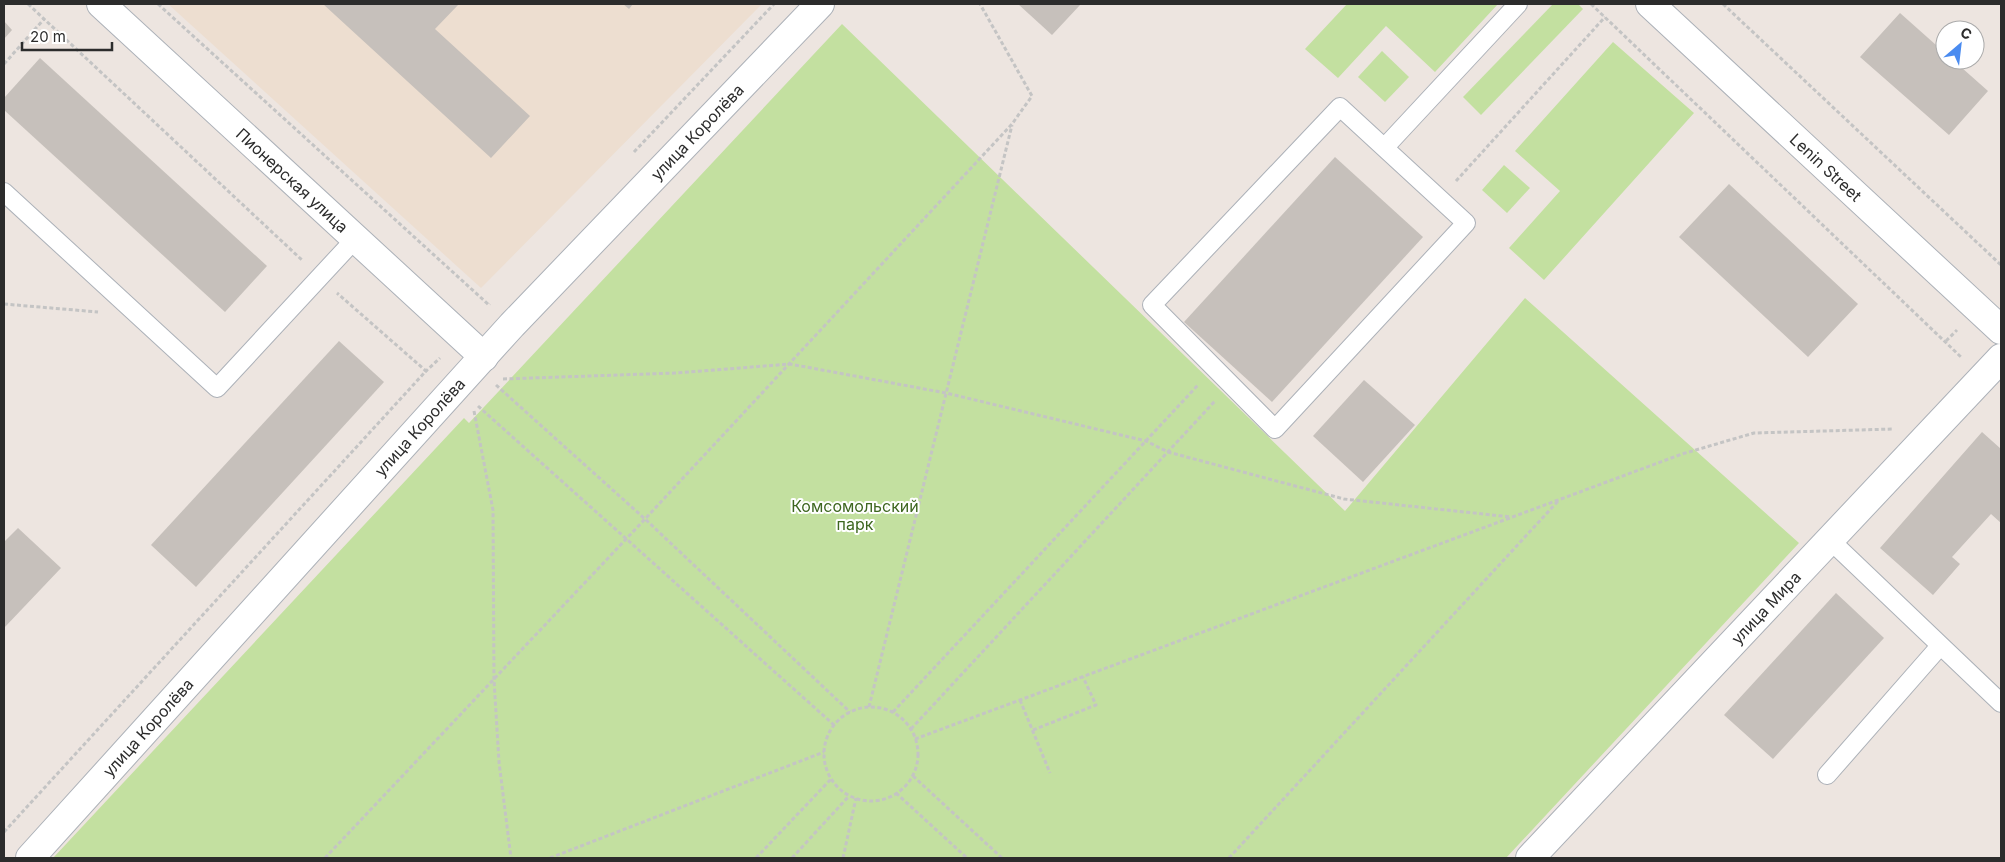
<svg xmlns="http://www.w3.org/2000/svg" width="2005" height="862" font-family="Inter,sans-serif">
<rect width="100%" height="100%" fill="#ede5e0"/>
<!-- education -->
<polygon fill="#edded0" points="168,4 762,4 481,288"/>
<!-- green -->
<g fill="#c3e0a0">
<polygon points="1347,4 1498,4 1435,72 1386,26 1338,78 1305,49"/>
<polygon points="1553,4 1578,4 1583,9 1481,115 1463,97"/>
<polygon points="842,24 1345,511 1525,298 1799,543 1506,858 53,858 464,418 469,423"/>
<polygon points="1613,42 1694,113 1544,280 1509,248 1560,191 1515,151"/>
<polygon points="1382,51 1409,77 1385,102 1358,77"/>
<polygon points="1504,165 1530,188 1507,213 1482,190"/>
</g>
<!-- building -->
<g fill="#c6c0bb">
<polygon points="323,4 459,4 435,29 530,116 491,158"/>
<polygon points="623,4 633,4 629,9"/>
<polygon points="1018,4 1081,4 1052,35"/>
<polygon points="1900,13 1945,53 1945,60 1953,60 1988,91 1949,135 1860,57"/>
<polygon points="4,21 12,30 4,39"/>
<polygon points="40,58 267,266 225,312 4,110 4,98"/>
<polygon points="1335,157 1423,237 1272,402 1184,322"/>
<polygon points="1729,184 1858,304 1808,357 1679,237"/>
<polygon points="339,341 384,382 196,587 151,545"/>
<polygon points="1364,380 1415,425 1363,482 1313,436"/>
<polygon points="1982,432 2001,449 2001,523 1991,514 1952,557 1960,564 1933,595 1880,548"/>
<polygon points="18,528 61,568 4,628 4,542"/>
<polygon points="1836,593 1884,638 1773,759 1724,715"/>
</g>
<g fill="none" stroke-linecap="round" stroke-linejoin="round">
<!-- service casing -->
<g stroke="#acb1b8" stroke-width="20">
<g id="service">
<polygon points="1340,107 1466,223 1275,429 1152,305"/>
<polyline points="1385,147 1518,4"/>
<polyline points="4,192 217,388 356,238"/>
<polyline points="1830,540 2001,703"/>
<polyline points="1827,775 1940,646"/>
</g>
</g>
<!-- minor casing -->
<g stroke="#acb1b8" stroke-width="30">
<g id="minor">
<path id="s1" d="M101,4L484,357"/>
<path id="s2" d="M30,858L512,325L820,4"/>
<path id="s3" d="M1530,858L2001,358"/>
</g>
</g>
<!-- tertiary casing -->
<g stroke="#acb1b8" stroke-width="30">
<g id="tertiary">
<path id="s4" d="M1650,4L2001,330"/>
</g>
</g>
<!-- path -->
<g stroke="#c4c4c4" stroke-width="3" stroke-dasharray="4 2.5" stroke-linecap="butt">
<polyline points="28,4 303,261"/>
<polyline points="158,4 489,305 490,304"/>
<polyline points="1591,4 1961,357"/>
<polyline points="1723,4 2001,265"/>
<polyline points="4,64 44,19"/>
<polyline points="634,152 774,4"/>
<polyline points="1456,181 1605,17"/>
<polyline points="4,304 98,312"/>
<polyline points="1946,341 1957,330"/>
<polyline points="427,372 426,371 440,358"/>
<polyline points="503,379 676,373 790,364 946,393 1146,441 1168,452 1344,499 1511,517"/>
<polyline points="496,385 645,519 850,712"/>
<polyline points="478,406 834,725"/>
<polyline points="474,411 493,510 494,680 499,762 511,858"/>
<polyline points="1020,700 1050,773"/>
<polyline points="869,707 1012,125"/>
<circle cx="871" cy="754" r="47"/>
<polyline points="893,712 1198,385"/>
<polyline points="911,729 1215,401"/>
<polyline points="1033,730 1096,705 1083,677"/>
<polyline points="915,739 1682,454 1754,433 1893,429"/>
<polyline points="913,776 1002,858"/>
<polyline points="896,793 967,858"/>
<polyline points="4,832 426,371 337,293"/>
<polyline points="325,858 645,519 1012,124 1032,96 980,4"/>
<polyline points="550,858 824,752"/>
<polyline points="756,858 831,779"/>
<polyline points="792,858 849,796"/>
<polyline points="843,858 856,798"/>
<polyline points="1229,858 1559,500"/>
</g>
<!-- service -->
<use href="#service" stroke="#fff" stroke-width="18"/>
<!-- minor -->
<use href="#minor" stroke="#fff" stroke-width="28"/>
<!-- tertiary -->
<use href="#tertiary" stroke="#fff" stroke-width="28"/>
</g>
<g text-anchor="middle" stroke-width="4" stroke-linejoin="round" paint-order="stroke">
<!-- street labels -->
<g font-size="16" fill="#2c2c2c" stroke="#fff">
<text dy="6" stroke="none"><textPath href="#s2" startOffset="986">улица Королёва</textPath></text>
<text dy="6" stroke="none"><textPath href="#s4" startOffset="240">Lenin Street</textPath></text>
<text dy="6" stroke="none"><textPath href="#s1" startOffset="260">Пионерская улица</textPath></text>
<text dy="6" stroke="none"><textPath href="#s2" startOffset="581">улица Королёва</textPath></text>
<text dy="6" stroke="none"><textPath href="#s3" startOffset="344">улица Мира</textPath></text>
<text dy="6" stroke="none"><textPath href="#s2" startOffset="176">улица Королёва</textPath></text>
</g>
<!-- park labels -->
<g font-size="16" fill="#3d661f" stroke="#fff">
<text x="855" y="512">Комсомольский<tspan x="855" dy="18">парк</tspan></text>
</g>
</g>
<!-- border -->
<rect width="2005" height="862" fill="none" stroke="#2c2c2c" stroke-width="10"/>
<!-- north arrow -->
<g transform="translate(1960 45) rotate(28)"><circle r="24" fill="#ffffff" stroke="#ababab"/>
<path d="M0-4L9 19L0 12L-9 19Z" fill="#4a8bf0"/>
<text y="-8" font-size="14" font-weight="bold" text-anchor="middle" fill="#2c2c2c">С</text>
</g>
<!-- scale -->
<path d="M22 42v8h90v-8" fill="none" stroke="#2c2c2c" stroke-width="2.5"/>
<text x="30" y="42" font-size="15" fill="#2c2c2c" stroke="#ffffff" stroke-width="4" paint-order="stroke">20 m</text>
</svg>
